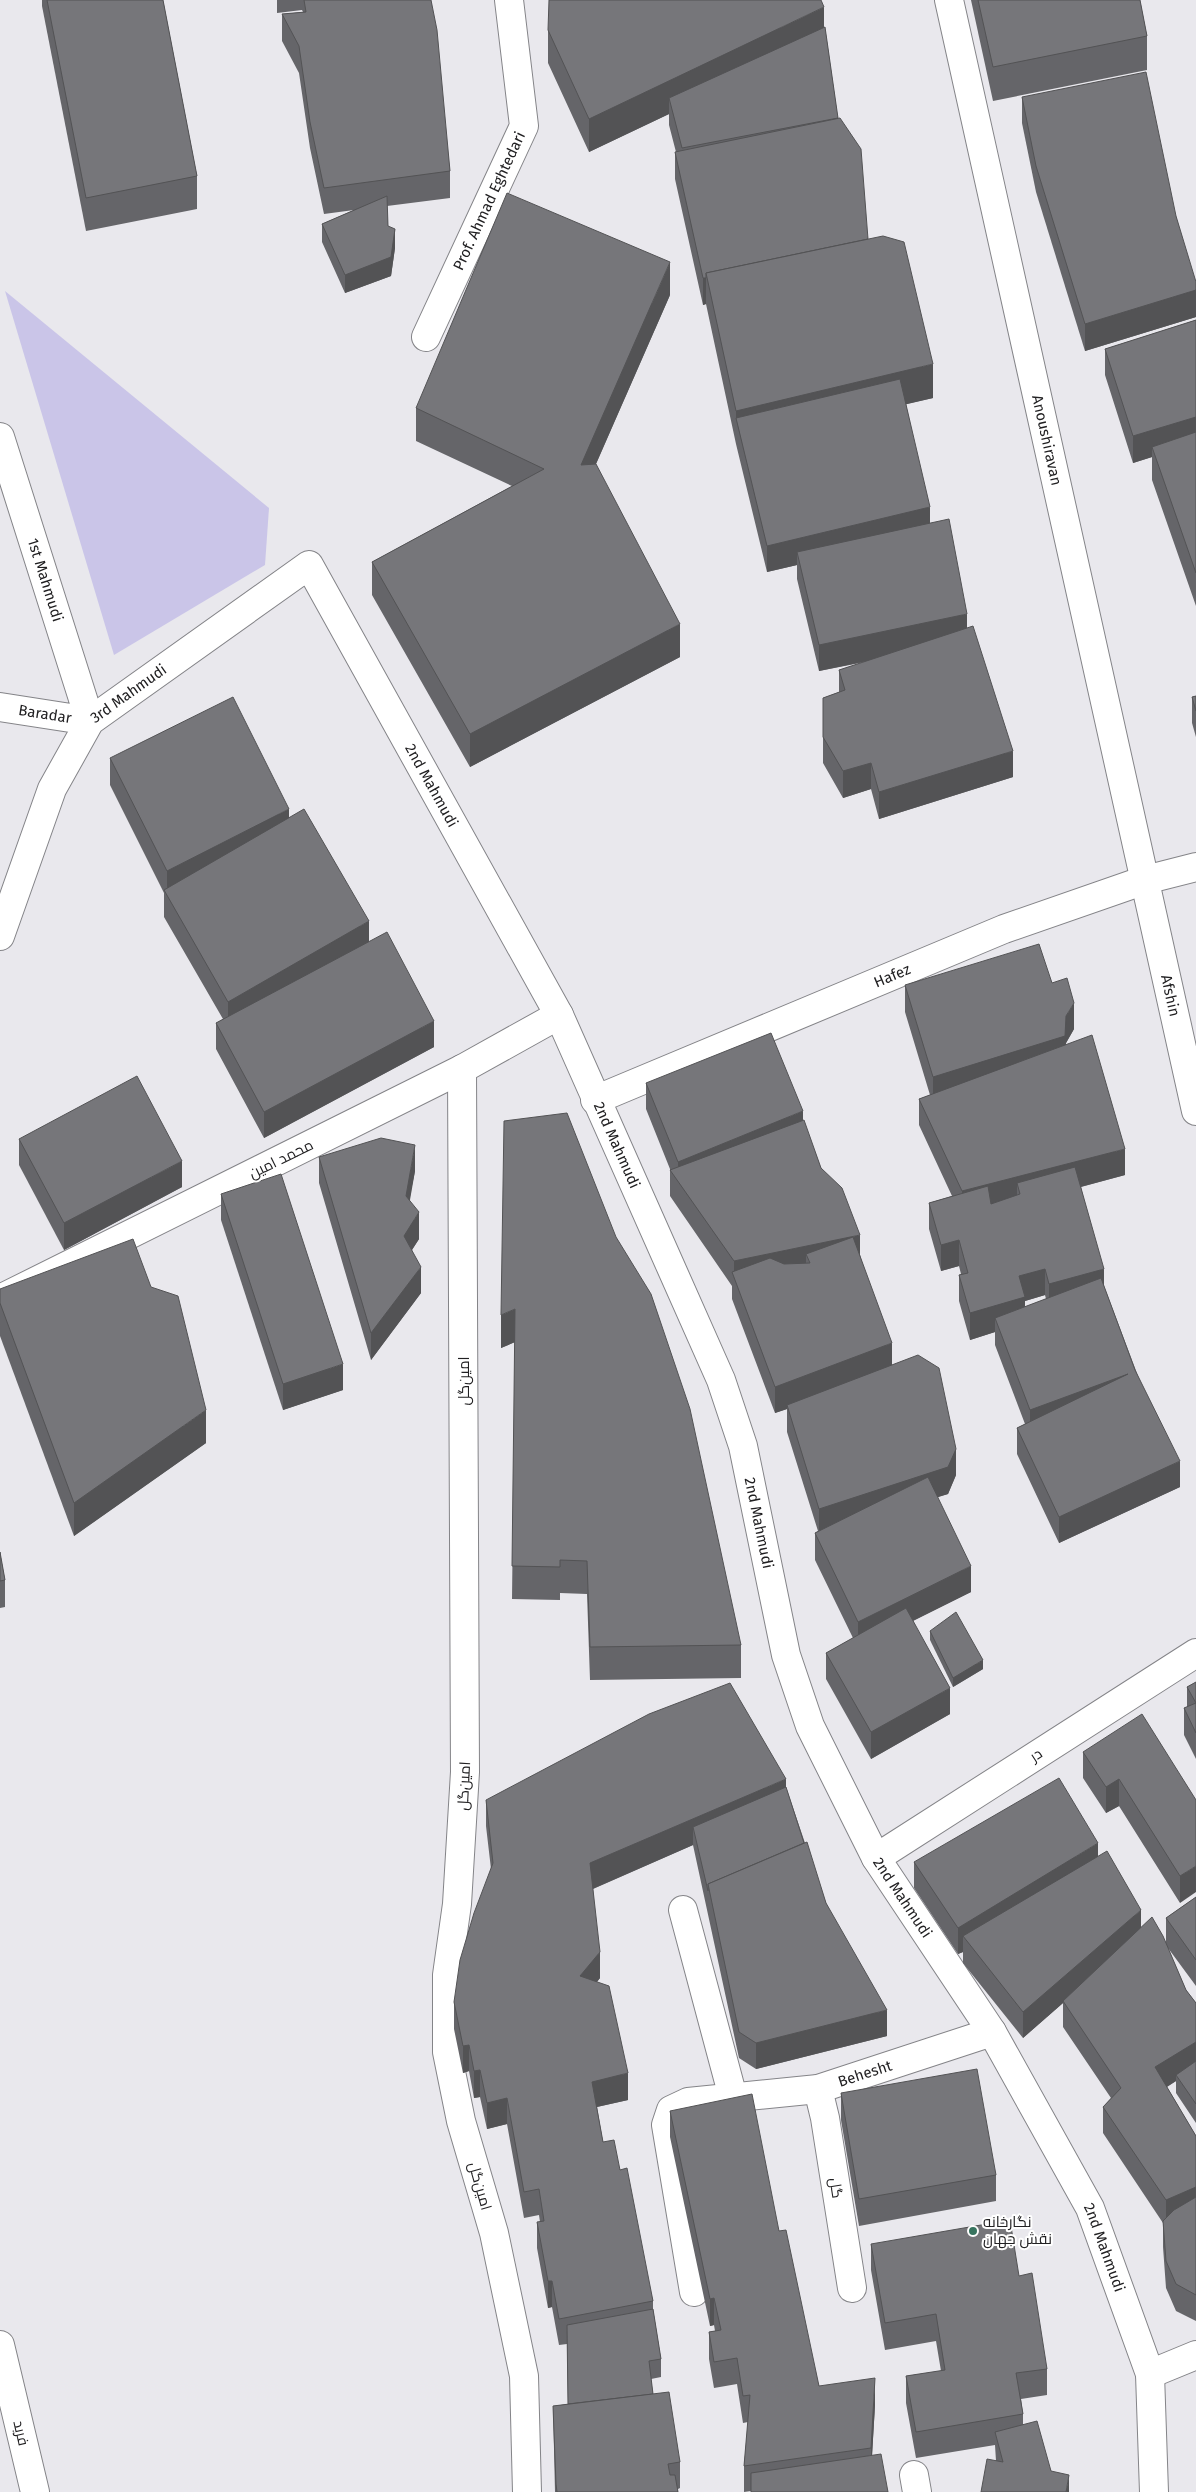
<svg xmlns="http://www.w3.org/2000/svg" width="1196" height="2492" font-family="'Fira Sans',Cairo,sans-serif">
<rect width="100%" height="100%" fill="#e9e8ed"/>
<!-- green -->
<polygon fill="#cac5e8" points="5,291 269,508 265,565 114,655"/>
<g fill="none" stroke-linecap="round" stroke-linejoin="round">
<!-- minor casing -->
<g stroke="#848488" stroke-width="30">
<g id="minor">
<path id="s1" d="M949,0L1196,1111"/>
<path id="s2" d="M426,337L524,126L509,0"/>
<path id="s3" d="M0,437L90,721L0,707"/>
<path id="s4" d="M0,936L52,789L90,721L309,565L559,1015L721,1380L743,1446L786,1655L810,1726L876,1858L992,2032L1090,2208L1150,2374L1154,2492"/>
<polyline points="462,1069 465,1772 457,1904 447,1975 447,2052 461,2121 494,2233 524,2376 527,2492"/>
<path id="s5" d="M595,1100L1004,929L1145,880L1196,867"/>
<polyline points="0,1299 462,1069 559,1015"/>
<polyline points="876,1858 1196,1653"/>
<polyline points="683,1910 733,2097"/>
<polyline points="818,2089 825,2118 852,2288"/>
<path id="s6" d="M694,2292L666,2125L671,2110L688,2102L818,2089L992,2032"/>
<polyline points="0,2345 35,2492"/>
<polyline points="1150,2374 1196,2355"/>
<polyline points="914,2475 917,2492"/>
</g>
</g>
<!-- minor -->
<use href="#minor" stroke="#fff" stroke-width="28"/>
</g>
<!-- wall -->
<g fill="#656569" fill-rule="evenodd">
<polygon points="42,0 163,0 197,176 197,209 86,231 42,6"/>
<polygon points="277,0 431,0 450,171 450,198 387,206 388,226 395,248 391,276 345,293 322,242 322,224 354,210 324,214 310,148 299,73 282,41 282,14 303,12 302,10 277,13"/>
<polygon points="971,0 1140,0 1147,36 1147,70 993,101"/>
<polygon points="825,27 838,119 868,239 933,398 906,404 930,524 967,628 1013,777 879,819 871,789 843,798 823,763 823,698 839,692 839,670 865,662 819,671 797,579 797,565 767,572 736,444 706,304 703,305 675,179 675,152 676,152 669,125 669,114 589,152 548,63 548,30"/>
<polygon points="1022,97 1176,216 1196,290 1196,317 1085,351 1036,192 1022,123"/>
<polygon points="670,295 596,464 680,657 470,767 372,595 372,562 512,486 416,441 416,408"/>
<polygon points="1196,320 1196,606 1152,480 1152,457 1133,463 1105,375 1105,349"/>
<polygon points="1196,696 1196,737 1192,723 1192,697"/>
<polygon points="110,758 289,817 369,942 434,1047 264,1138 216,1049 216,1023 223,1019 164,917 164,893 110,785"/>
<path d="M1052,983L1074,1029L1066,1043V1045L1125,1175L1081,1187L1104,1286L1180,1487L1059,1543L1017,1454V1428L1025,1424L995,1345V1332L970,1340L959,1301V1275L961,1274L959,1266L941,1271L929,1229V1203L952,1196L919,1125V1099L930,1095L905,1012V985ZM1045,1295L1046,1299L1025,1307V1301Z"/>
<polygon points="646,1083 803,1120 821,1168 860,1255 892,1365 956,1475 948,1494 937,1497 971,1592 913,1621 950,1714 871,1759 826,1679 826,1653 853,1638 815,1560 815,1533 818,1531 787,1432 787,1409 775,1413 732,1299 732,1286 670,1196 670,1169 646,1109"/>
<polygon points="19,1139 182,1187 64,1250 19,1165"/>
<polygon points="319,1157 415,1171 409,1201 419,1239 412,1250 421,1293 371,1360 319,1183"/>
<polygon points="221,1194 343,1390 283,1410 221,1220"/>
<polygon points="0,1289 206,1443 74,1536 0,1336"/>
<polygon points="501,1315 741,1645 741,1678 590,1680 587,1594 560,1593 560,1600 512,1599 515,1342 501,1348"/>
<polygon points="0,1552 5,1580 5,1607 0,1608"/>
<polygon points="930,1631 983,1669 953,1687 930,1640"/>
<polygon points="1196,1682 1196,1759 1184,1735 1184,1708 1187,1707 1187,1687"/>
<polygon points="1083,1752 1196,1800 1180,1903 1119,1806 1106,1813 1083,1778"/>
<polygon points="786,1787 805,1843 826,1903 887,2036 756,2069 739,2058 693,1845 593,1889 600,1978 597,1982 628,2100 597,2107 603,2142 620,2170 653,2301 653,2309 661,2359 661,2377 651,2379 653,2394 680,2462 680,2488 678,2489 678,2492 555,2492 553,2406 568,2404 567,2344 559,2345 552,2307 548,2308 537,2248 537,2222 540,2222 539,2215 524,2218 507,2124 487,2129 480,2097 474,2098 469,2071 463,2073 454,2029 454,2002 491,1869 486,1826 486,1800"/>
<polygon points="1098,1856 1141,1928 1166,1942 1166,1918 1196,1897 1196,1986 1168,1948 1186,1990 1196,2003 1196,2123 1176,2093 1176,2081 1167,2087 1196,2136 1196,2321 1176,2311 1166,2288 1163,2247 1163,2223 1103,2133 1103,2107 1111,2098 1063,2027 1063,2003 1023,2038 963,1963 963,1952 958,1954 914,1888 914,1862"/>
<polygon points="841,2093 996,2175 996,2201 859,2226 841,2120"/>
<polygon points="670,2111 779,2231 819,2386 875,2405 872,2455 751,2491 744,2492 744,2466 748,2422 743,2423 737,2384 714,2388 709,2359 709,2332 715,2331 714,2325 710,2326 670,2137"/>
<polygon points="871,2244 1019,2276 1047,2369 1047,2395 1021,2399 1023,2414 1023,2424 1051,2471 1069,2492 996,2461 995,2445 916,2458 906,2403 906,2376 941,2371 936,2341 885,2350 871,2270"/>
</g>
<!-- shaded-wall -->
<g fill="#535355">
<polygon points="824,7 824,40 669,98 669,114 589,152 589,119"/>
<polygon points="395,229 395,248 391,276 345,293 345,275"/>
<polygon points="670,262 670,295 581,498 581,465"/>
<polygon points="703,278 706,278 706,304 703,305"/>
<polygon points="1196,290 1196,317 1085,351 1085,324"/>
<polygon points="933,364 933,398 742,443 736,418 736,411"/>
<polygon points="1196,417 1196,443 1152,447 1152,457 1133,463 1133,436"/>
<polygon points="930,507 930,533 797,552 797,565 767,572 767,546"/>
<polygon points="967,614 967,640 819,671 819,645"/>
<polygon points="680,624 680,657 470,767 470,734"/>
<polygon points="1013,751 1013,777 879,819 879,792"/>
<polygon points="871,763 871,789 843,798 843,771"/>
<polygon points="289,809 289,836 167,894 167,871"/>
<polygon points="369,921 369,948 228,1028 228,1002"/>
<polygon points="1074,1003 1074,1029 1066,1043 1065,1062 933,1103 933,1077 1066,1016"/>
<polygon points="434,1021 434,1047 264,1138 264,1112"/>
<polygon points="803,1111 803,1138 678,1182 678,1162"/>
<polygon points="415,1145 415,1171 406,1223 406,1196"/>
<polygon points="1125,1149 1125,1175 1020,1203 1020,1194 1017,1183 1017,1203 962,1218 962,1191"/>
<polygon points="182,1161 182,1187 64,1250 64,1223"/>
<polygon points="419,1212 419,1239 404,1262 404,1236"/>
<polygon points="860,1235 860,1261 806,1254 806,1272 734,1275 734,1261"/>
<polygon points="959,1240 959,1266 941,1271 941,1245"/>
<polygon points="421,1267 421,1293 371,1360 371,1333"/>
<polygon points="1045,1269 1045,1295 1025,1301 1025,1324 995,1318 995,1332 970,1340 970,1313 1019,1276"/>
<polygon points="1104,1269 1104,1295 1049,1310 1049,1284"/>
<polygon points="515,1309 515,1342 501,1348 501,1315"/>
<polygon points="892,1343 892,1370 787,1405 787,1409 775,1413 775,1387"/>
<polygon points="343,1364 343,1390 283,1410 283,1384"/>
<polygon points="1128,1374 1030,1436 1030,1410"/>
<polygon points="206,1410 206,1443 74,1536 74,1503"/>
<polygon points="956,1449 956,1475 948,1494 819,1535 819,1509"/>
<polygon points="1180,1461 1180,1487 1059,1543 1059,1517"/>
<polygon points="971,1566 971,1592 858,1648 858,1622"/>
<polygon points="983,1660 983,1669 953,1687 953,1678"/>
<polygon points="950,1688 950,1714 871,1759 871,1732"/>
<polygon points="786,1779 786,1805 693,1827 693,1845 590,1890 590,1863"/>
<polygon points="1119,1779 1119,1806 1106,1813 1106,1787"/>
<polygon points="1098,1843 1098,1870 963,1936 963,1952 958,1954 958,1928"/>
<polygon points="1196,1866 1196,1892 1180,1903 1180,1876"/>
<polygon points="1141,1910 1141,1936 1063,2001 1063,2003 1023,2038 1023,2012"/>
<polygon points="600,1952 600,1978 580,2002 580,1976"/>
<polygon points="887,2010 887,2036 756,2069 756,2043"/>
<polygon points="1196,2042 1196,2068 1176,2075 1176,2081 1155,2094 1155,2067"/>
<polygon points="469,2045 469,2071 463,2073 463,2046"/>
<polygon points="480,2070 480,2097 474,2098 474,2071"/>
<polygon points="628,2073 628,2100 592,2108 592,2082"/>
<polygon points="507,2098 507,2124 487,2129 487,2103"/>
<polygon points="1196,2187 1196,2213 1166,2227 1166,2200"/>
<polygon points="548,2281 552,2281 552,2307 548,2308"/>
<polygon points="714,2298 714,2325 710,2326 710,2299"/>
<polygon points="875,2378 875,2405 871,2474 871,2448"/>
<polygon points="1069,2475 1069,2492 1066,2492"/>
</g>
<!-- building -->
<g fill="#76767a" stroke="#535355">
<polygon points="47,0 163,0 197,176 86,198"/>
<polygon points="304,0 431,0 437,30 450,171 324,188 310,122 299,46 282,14 306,12"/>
<polygon points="549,0 821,0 824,7 589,119 548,30"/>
<polygon points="978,0 1140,0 1147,36 993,67"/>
<polygon points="825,27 838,118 682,148 669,98"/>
<polygon points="1146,72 1176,216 1196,282 1196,290 1085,324 1036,166 1022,97"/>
<polygon points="840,118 861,149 868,239 706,273 706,278 703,278 675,152"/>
<polygon points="507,193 670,262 581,465 596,464 680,624 470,734 372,562 544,469 416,408"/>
<polygon points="387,196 388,226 395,229 391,257 345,275 322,224"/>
<polygon points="883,236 904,242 933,364 736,411 706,273"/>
<polygon points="1196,320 1196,417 1133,436 1105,349"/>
<polygon points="900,379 930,507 767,546 736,418"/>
<polygon points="1196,432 1196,573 1152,447"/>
<polygon points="949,519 967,614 819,645 797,552"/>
<polygon points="973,626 1013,751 879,792 871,763 843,771 823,737 823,698 845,690 839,670"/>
<polygon points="1196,696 1196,711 1192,697"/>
<polygon points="233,697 289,809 167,871 110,758"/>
<polygon points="304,809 369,921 228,1002 164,890"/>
<polygon points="387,932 434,1021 264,1112 216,1023"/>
<polygon points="1039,944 1052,983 1067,978 1074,1003 1066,1016 1065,1036 933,1077 905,985"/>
<polygon points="771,1033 803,1111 678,1162 646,1083"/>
<polygon points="1092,1035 1125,1149 962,1191 919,1099"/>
<polygon points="137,1076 182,1161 64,1223 19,1139"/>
<polygon points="567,1113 616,1237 651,1294 690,1409 741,1645 590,1647 587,1561 560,1560 560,1567 512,1566 515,1309 501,1315 504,1121"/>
<polygon points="804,1120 821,1168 842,1188 860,1235 734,1261 670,1170"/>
<polygon points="381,1138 415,1145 406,1196 419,1212 404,1236 421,1267 371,1333 319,1157"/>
<polygon points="1075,1167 1104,1269 1049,1284 1045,1269 1019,1276 1025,1297 970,1313 959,1275 968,1273 959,1240 941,1245 929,1203 988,1186 991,1204 1020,1194 1017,1183"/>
<polygon points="281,1174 343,1364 283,1384 221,1194"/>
<polygon points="853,1237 892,1343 775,1387 732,1272 770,1258 784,1264 810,1263 806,1254"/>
<polygon points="133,1239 151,1287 178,1296 206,1410 74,1503 0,1303 0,1289"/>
<polygon points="1101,1278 1135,1370 1180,1461 1059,1517 1017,1428 1128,1374 1030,1410 995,1318"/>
<polygon points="918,1355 939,1368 956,1449 948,1467 819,1509 787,1405"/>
<polygon points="928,1477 971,1566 858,1622 815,1533"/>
<polygon points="0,1552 5,1580 0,1581"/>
<polygon points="906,1608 950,1688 871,1732 826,1653"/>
<polygon points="956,1612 983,1660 953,1678 930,1631"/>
<polygon points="1196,1682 1196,1733 1184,1708 1196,1703 1187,1687"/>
<polygon points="730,1683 786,1779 590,1863 600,1952 580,1976 609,1986 628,2073 592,2082 603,2142 614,2140 620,2170 627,2168 653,2301 559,2319 552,2281 548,2281 537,2222 544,2221 539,2189 524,2192 507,2098 487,2103 480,2070 474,2071 469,2045 463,2046 454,2002 460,1960 474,1913 493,1863 486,1800 649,1714"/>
<polygon points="1142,1714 1196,1800 1196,1866 1180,1876 1119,1779 1106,1787 1083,1752"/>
<polygon points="1059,1778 1098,1843 958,1928 914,1862"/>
<polygon points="786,1787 804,1843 708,1884 708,1891 693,1827"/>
<polygon points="807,1842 826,1903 887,2010 756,2043 739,2032 708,1884"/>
<polygon points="1107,1851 1141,1910 1023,2012 963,1936"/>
<polygon points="1196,1897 1196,1960 1166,1918"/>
<polygon points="1152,1917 1163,1936 1186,1990 1196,2003 1196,2042 1155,2067 1196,2136 1196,2187 1166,2200 1103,2107 1121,2088 1063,2001"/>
<polygon points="1196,2061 1196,2104 1176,2075"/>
<polygon points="977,2069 996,2175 859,2199 841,2093"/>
<polygon points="752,2094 779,2231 786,2230 819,2386 875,2378 871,2448 744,2466 750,2395 743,2396 737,2358 714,2362 709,2332 721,2330 714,2298 710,2299 670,2111"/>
<polygon points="1196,2197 1196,2295 1176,2284 1166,2261 1163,2221 1174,2210"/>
<polygon points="1010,2220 1019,2276 1032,2273 1047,2369 1016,2373 1023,2414 916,2432 906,2376 945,2370 936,2314 885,2323 871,2244"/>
<polygon points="653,2309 661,2359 649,2361 653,2394 568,2404 567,2325"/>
<polygon points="669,2392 680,2462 668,2464 670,2475 675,2475 678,2492 557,2492 556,2484 553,2406"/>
<polygon points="1037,2421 1051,2471 1069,2475 1066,2492 981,2492 987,2459 1003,2462 995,2432"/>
<polygon points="881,2454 888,2492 751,2492 751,2473"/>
</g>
<!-- markers -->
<circle fill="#38745f" stroke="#fff" stroke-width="2" cx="973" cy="2231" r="5"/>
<g text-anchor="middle" stroke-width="4" stroke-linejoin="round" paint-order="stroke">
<!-- street labels -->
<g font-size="15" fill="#212022" stroke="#fff">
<text dy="5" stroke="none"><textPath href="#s2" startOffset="150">Prof. Ahmad Eghtedari</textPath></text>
<text dy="5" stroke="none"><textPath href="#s1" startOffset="451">Anoushiravan</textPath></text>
<text dy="5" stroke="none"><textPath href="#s3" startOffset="150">1st Mahmudi</textPath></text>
<text dy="5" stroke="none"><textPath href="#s4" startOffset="281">3rd Mahmudi</textPath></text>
<text transform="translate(45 714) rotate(9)" y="5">Baradar</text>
<text dy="5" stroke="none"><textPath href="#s4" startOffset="755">2nd Mahmudi</textPath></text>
<text dy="5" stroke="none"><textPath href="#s5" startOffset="322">Hafez</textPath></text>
<text dy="5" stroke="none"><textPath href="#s1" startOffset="1020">Afshin</textPath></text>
<text dy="5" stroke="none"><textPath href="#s4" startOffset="1160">2nd Mahmudi</textPath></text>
<text transform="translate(281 1159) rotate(-26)" y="5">محمد امین</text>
<text transform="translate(464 1381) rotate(-90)" y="5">امین‌گل</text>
<text dy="5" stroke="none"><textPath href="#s4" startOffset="1565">2nd Mahmudi</textPath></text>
<text transform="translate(1036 1755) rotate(-33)" y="5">در</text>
<text transform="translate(464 1786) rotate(-87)" y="5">امین‌گل</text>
<text dy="5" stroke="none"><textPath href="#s4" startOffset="1970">2nd Mahmudi</textPath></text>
<text dy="5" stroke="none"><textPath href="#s6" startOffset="384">Behesht</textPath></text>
<text transform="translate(480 2186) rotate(74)" y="5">امین‌گل</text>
<text transform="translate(836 2188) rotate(81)" y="5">گل</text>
<text dy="5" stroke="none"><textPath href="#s4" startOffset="2375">2nd Mahmudi</textPath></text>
<text transform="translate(21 2433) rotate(77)" y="5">فرید</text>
</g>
<!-- poi labels -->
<g font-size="15" fill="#212022" stroke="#fff" text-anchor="start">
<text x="983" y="2227">نگارخانه<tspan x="983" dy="17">نقش جهان</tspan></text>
</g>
</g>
</svg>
